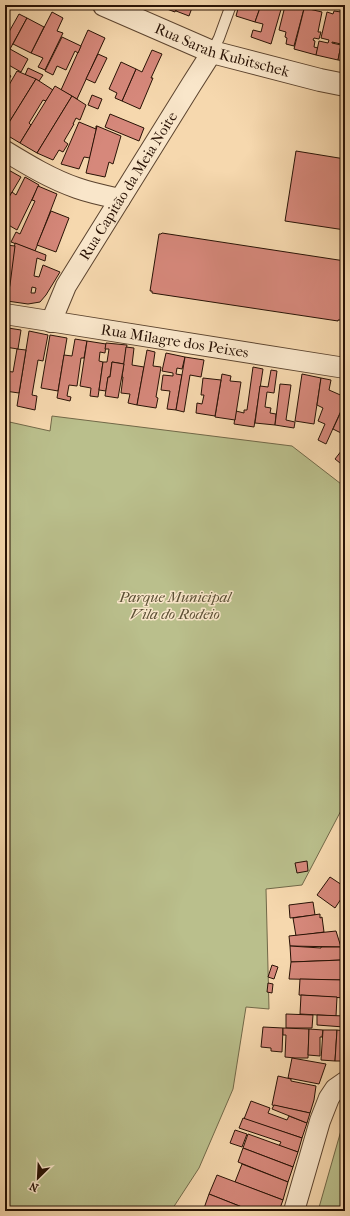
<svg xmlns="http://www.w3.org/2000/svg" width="350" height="1216" font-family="'IM FELL French Canon',serif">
<rect width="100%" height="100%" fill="#f6d8ae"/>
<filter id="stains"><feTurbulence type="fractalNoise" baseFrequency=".005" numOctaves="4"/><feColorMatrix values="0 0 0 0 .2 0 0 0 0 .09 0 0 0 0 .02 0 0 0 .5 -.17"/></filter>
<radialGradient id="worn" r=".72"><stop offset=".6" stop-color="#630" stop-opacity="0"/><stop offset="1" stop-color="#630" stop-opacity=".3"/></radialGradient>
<!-- green -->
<g fill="#babf8c" stroke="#716848">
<polygon points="52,416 292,446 345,487 345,803 302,885 266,889 269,1009 246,1007 233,1089 199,1168 171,1211 5,1211 5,421 50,431"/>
<polygon points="345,1116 345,1211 318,1211 344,1120"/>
</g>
<!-- building -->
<g fill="#d6887b" stroke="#281205" fill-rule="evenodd">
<polygon points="5,5 10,8 5,16"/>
<polygon points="156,5 178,5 175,12"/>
<polygon points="178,5 193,5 189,16 176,11"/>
<polygon points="239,5 261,5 255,22 236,16"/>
<polygon points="261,5 282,6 271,44 251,37 253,30 261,32 263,24 255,22"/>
<polygon points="283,5 305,5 294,46 286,44 287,38 285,37 286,32 279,30 285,6"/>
<polygon points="305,5 310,5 309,9 322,12 318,32 321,32 319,39 314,38 313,40 315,41 314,47 318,48 316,55 294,49"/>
<polygon points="327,5 345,5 345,25 341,44 332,42 332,43 341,45 338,60 316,55 319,41 328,43 329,40 321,38 327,12 333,14 334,11 341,12 341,9"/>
<polygon points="52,12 63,18 57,31 63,33 45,70 38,67 43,58 31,53"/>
<polygon points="19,14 27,18 10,49 5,46 8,40 5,39"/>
<polygon points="27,18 44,27 31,53 13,44"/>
<polygon points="345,25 345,61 338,60"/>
<polygon points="88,30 105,38 77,99 61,90"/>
<polygon points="62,37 81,46 78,53 75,51 66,70 57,66 53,75 45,71"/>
<polygon points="10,49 28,59 21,72 5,63 5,57"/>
<polygon points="152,50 162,54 151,78 153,78 140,109 122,101 136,69 142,72"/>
<polygon points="98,54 107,58 95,83 86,79"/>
<polygon points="121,62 136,69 122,101 115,98 117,93 109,89"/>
<polygon points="5,63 9,66 5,72 11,76 5,85"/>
<polygon points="28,68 43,75 39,81 25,75"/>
<polygon points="17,71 36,79 5,129 5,92"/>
<polygon points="36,79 53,90 46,101 43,100 29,123 31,125 20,143 5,134 5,129"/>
<polygon points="55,86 72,96 37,153 20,143"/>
<polygon points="92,95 102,99 98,109 88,105"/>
<polygon points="72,96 86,105 80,120 76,118 73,124 74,124 64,141 68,144 63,152 59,150 53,160 37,153"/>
<polygon points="110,114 144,128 139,141 105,127"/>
<polygon points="79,122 96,129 96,126 97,126 90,158 84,157 79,169 61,164"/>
<polygon points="97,126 121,136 113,164 109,162 105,177 86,173"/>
<polygon points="296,151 345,159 345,230 285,221"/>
<polygon points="5,168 21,177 5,204"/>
<polygon points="25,177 39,185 17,230 5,223 5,204 12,192 16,195"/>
<polygon points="38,186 57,194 35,251 11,242 16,232 20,234 35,201 32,200"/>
<polygon points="51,211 69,218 56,252 37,245"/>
<polygon points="162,233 345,261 345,292 341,320 338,320 338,321 152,293 152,291 150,291 159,234 161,234"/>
<path d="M15,243L46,255L45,261L37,258L34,276L39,277L43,265L60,272L46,295L40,302L28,304L7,301ZM32,287L36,288L35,293H31Z"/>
<polygon points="6,245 15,246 10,285 5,284 5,253"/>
<polygon points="5,284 10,285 7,298 5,298"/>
<polygon points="5,327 8,328 5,348"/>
<polygon points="8,328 21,330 18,349 5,347"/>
<polygon points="29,331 48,335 43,361 38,360 32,395 37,396 35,410 17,406"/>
<polygon points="50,335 67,338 58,391 41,388"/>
<polygon points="75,339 87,341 84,358 81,358 77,386 69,385 67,396 71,397 70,401 57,398 64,355 72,356"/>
<polygon points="87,341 106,344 105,353 100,352 99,361 103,362 98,397 90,396 91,388 80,386"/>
<polygon points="106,343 127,345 124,364 112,362 110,377 108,377 106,391 99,390 103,362 107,362 109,349 105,349"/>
<polygon points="126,347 134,348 132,365 144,367 137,405 128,403 130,394 121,393 123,377 122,377"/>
<polygon points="17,349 26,350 19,393 5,391 5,371 13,372"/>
<polygon points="147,350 155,352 153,366 161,367 156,397 158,398 156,408 137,405"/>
<polygon points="166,353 185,357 182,369 177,368 176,374 182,375 176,410 167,409 170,391 161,390 163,375 173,376 173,373 162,371"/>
<polygon points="185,357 204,360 201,377 190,375 184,412 176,410"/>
<polygon points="112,362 124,364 118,398 105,396 108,377 110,377"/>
<polygon points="253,367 263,369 254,427 234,424 236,411 244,413 244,410 247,410"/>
<polygon points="271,370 277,371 274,393 267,392 265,407 271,408 270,413 276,414 275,425 255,423 260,386 268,387"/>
<polygon points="222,374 231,376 230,381 241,382 235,420 215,417"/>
<polygon points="302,374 321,378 314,424 295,421"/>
<polygon points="203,378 221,380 215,416 196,413 197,403 202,404 204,395 201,395"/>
<polygon points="321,378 331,380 329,390 345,397 345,402 326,444 318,440 325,424 318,421 323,408 317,405"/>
<polygon points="280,384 291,385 286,420 295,422 294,428 275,425"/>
<polygon points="344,405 345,405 345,435 333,429"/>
<polygon points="342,450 343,452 345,450 345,467 335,459"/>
<polygon points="307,861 308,871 297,873 295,863"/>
<polygon points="330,877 345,887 345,893 335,908 317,895"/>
<polygon points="313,902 315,915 290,918 289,905"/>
<polygon points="320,914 320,918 322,917 324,932 296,936 293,918"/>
<polygon points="336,931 341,947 290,946 289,936"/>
<polygon points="290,946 321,948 321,947 341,947 342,960 291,962"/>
<polygon points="342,960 344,980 289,979 291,962"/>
<polygon points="272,965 278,967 274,979 268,977"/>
<polygon points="300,979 344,980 345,998 299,995"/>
<polygon points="268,983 273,984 272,993 267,992"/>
<polygon points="301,995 337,997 336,1016 300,1014"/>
<polygon points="286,1014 313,1015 312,1028 286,1028"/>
<polygon points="317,1015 345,1016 344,1027 317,1025"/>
<polygon points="263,1027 283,1028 282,1052 271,1051 271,1048 261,1047"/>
<polygon points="283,1028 309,1029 308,1058 295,1058 285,1057 286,1035 283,1035"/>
<polygon points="309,1029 323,1030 322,1037 320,1037 320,1056 308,1055"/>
<polygon points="323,1030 337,1030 335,1061 321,1060"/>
<polygon points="337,1030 345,1031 345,1054 344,1061 335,1061"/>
<polygon points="292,1058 326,1064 319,1084 288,1078"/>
<polygon points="278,1076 291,1079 291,1081 316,1086 314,1100 310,1113 272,1105"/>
<polygon points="251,1101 270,1108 268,1113 287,1120 289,1116 307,1123 302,1138 244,1119"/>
<polygon points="274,1105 310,1113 307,1123 272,1109"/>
<polygon points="243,1118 302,1138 298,1152 279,1146 281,1142 239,1128"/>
<polygon points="235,1130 247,1134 242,1147 230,1143"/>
<polygon points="248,1134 298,1152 293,1167 243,1148"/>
<polygon points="243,1148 293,1167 288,1182 238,1162"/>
<polygon points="242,1164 288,1182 283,1200 235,1182"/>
<polygon points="217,1175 283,1200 279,1211 252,1211 209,1194"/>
<polygon points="209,1194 252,1211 203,1211"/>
</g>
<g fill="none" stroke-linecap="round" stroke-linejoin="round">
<!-- service casing -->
<g stroke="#5c442f" stroke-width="12">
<polyline id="service" points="212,52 219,38 231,5"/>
</g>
<!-- minor casing -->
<g stroke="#5c442f" stroke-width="22">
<g id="minor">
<path d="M5,151C28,165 51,179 77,188C91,193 106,196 120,199"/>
<path id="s1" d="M5,314L345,368"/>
<path id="s2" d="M51,322L66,286L191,85L212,52"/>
<polyline points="294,1211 320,1121 329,1098 335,1089 345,1082"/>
</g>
</g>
<!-- tertiary casing -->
<g stroke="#5c442f" stroke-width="24">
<g id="tertiary">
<path id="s3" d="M104,5L212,52L320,80L345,85"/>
</g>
</g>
<!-- service -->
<use href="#service" stroke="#f9e6ca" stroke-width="10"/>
<!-- minor -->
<use href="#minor" stroke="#f9e6ca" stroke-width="20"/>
<!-- tertiary -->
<use href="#tertiary" stroke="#f9e6ca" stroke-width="22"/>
</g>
<g text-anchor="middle" stroke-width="3" stroke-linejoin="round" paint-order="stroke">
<!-- street labels -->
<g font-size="15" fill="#281205" stroke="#f9e6ca">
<text dy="5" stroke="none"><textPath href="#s3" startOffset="127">Rua Sarah Kubitschek</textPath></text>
<text dy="5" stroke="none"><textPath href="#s2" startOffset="157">Rua Capitão da Meia Noite</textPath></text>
<text dy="5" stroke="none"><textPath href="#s1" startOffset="172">Rua Milagre dos Peixes</textPath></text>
</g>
<!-- park labels -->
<g font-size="15" font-style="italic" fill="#5b4f34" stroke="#f9e6ca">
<text x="175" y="602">Parque Municipal<tspan x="175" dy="17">Vila do Rodeio</tspan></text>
</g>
</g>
<!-- margin -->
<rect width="350" height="1216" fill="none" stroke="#f6d8ae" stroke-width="20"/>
<rect x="6" y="6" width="338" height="1204" fill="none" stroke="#281205" stroke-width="2"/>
<rect x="10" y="10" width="330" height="1196" fill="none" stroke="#281205"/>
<!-- north arrow -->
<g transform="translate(38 1178) rotate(204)" stroke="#f9e6ca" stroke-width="3" paint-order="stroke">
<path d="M0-3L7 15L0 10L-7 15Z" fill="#281205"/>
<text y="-6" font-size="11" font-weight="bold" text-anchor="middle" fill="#281205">N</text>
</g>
<rect width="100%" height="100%" filter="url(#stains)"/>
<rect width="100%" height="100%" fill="url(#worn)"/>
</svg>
